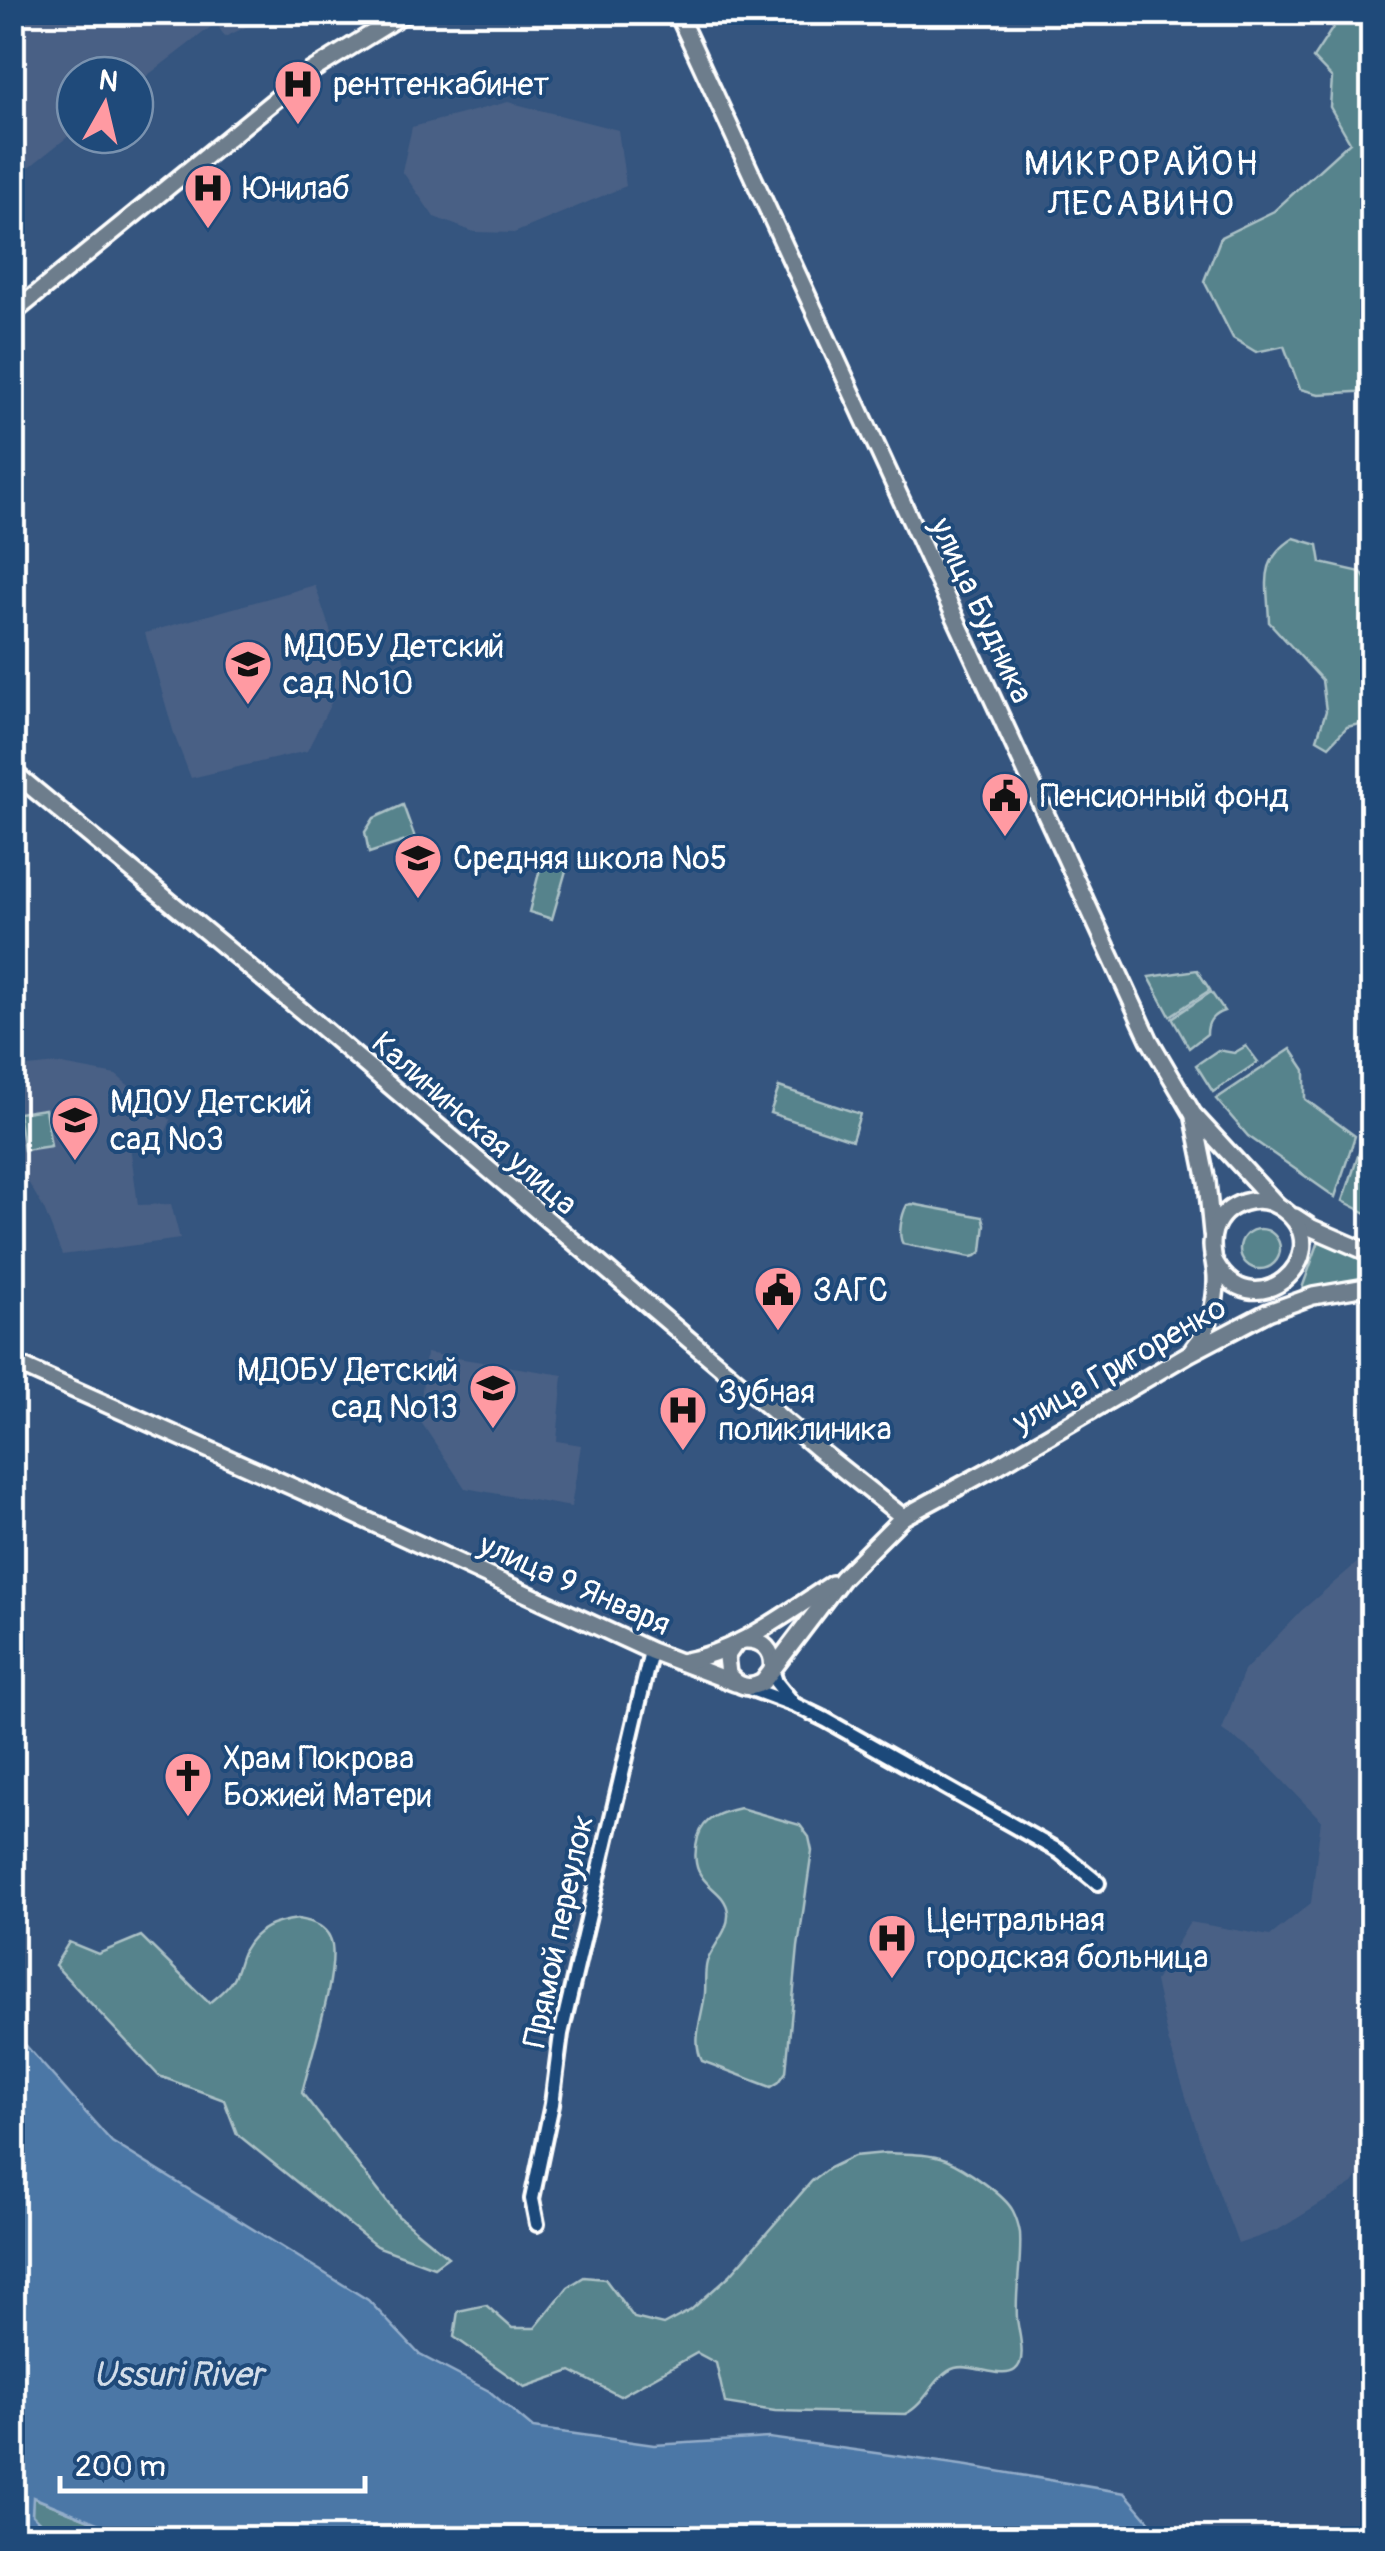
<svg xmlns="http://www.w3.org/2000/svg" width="1385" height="2551" font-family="Pangolin,sans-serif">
<rect width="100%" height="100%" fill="#35557f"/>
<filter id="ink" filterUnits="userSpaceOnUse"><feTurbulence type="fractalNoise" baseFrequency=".01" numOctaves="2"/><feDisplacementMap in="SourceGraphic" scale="20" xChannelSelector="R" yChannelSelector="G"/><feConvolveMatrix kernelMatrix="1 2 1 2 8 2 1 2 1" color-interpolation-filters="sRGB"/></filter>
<g filter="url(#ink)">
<!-- built -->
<g fill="#496085">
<polygon points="16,12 275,12 275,13 225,37 216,23 135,85 135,75 75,75 75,131 13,180 12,15"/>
<polygon points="508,102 618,130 626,186 514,233 474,232 434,217 402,171 412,127"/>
<polygon points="315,585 345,675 307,751 191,778 175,737 145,633"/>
<polygon points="57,1064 116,1075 171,1120 165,1134 129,1138 138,1205 171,1204 180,1239 62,1255 44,1209 13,1156 12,1083 28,1067"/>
<polygon points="426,1353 563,1375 557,1441 581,1445 571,1507 465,1488 419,1419"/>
<polygon points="1372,1550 1372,2157 1353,2184 1278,2230 1238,2244 1201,2144 1168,2040 1155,1981 1190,1922 1270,1936 1311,1903 1321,1820 1256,1753 1222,1730 1244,1671 1301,1611"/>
</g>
<!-- green -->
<g fill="#57838c" stroke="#abc1c6" stroke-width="2.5">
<polygon points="1343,12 1372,13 1372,391 1319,394 1300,389 1284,346 1256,352 1233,338 1204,281 1221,237 1274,211 1350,142 1330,107 1332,78 1313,58"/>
<path d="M1294,538L1318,545L1321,563L1361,572L1372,589V721L1347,727L1329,746L1317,739L1326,711L1322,680L1269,622C1268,583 1258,561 1294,538Z"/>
<polygon points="403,805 415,838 369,853 365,832 374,818"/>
<polygon points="547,853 569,860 552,919 529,912 543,857"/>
<polygon points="1197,970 1210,990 1170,1016 1149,977"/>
<path d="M1211,992L1224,1011C1212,1015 1207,1022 1207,1034L1189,1048L1172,1018Z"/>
<polygon points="1246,1046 1258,1062 1213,1092 1196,1065 1218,1050 1234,1053"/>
<polygon points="1291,1049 1305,1070 1305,1099 1355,1136 1335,1197 1248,1136 1216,1099"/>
<polygon points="779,1087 860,1114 852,1140 770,1113"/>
<polygon points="45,1109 51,1146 24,1150 18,1113"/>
<polygon points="1363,1141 1372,1143 1372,1216 1343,1201"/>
<path d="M912,1204L983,1217L985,1224L982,1251L976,1256L971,1257L903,1244C897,1235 902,1214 907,1205Z"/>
<circle cx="1260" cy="1249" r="20"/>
<polygon points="1319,1241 1372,1262 1372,1282 1301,1291"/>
<path d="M740,1808L800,1825L809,1837L812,1851L798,1947L786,2072L779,2082L771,2087L702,2061C691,2040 703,2015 705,1993C706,1982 704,1973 707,1962C713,1945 730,1930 728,1912C725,1884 685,1888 698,1837C704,1817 722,1812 740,1808Z"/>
<path d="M298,1919C311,1921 325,1926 330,1938C342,1964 309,2062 302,2093L398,2216L448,2257L434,2267L376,2246L237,2134L224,2100L159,2076L55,1965L69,1942L98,1954L141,1936L209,2003C217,1996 227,1989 232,1980C238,1971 239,1959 244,1950C256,1928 275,1922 298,1919Z"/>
<path d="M885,2153C905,2154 927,2153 946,2160C963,2167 1005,2195 1013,2211C1016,2217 1019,2227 1020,2233C1022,2261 1015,2290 1017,2318C1018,2331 1028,2361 1015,2370C1002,2380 972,2363 955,2368C935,2374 926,2405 905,2414L775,2411L725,2403L716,2363L697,2353L620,2396L571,2371L525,2387L454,2337L458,2311L486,2305L512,2328H535L568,2287L584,2277L605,2279L634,2318L663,2325L691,2310L730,2275L812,2181L829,2168L854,2156Z"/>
<polygon points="32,2497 134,2538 55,2538 32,2515"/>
</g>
<!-- water -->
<polygon fill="#4b77a6" stroke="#93adca" stroke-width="2.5" points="13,2031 112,2142 368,2300 420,2355 489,2391 533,2428 654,2445 769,2438 968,2466 1125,2493 1164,2538 134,2538 33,2497 32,2515 55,2538 13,2538"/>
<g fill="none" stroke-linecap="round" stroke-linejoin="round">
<!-- minor casing -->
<g stroke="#fff" stroke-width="20">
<g id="minor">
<polyline points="772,1670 776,1682 793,1703"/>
<polyline points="743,1686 795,1705 826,1720 1060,1852 1098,1883"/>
<polyline points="537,2224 532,2199 552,2104 561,2034 651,1651"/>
</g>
</g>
<!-- major casing -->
<g stroke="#fff" stroke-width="22">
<g id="major">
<polyline points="677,12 1149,1039 1193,1114 1277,1205"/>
<polyline points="12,314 308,73 407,12"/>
<polyline points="12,771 314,1021 820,1451 903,1517"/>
<polyline points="1194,1118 1207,1182 1212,1233"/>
<polyline points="1295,1217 1312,1228 1372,1254"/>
<path d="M1193,1349C1209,1330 1217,1302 1216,1276C1215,1261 1209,1246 1214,1230C1224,1202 1260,1191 1284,1210C1342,1254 1250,1336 1213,1258"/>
<polyline points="12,1362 329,1503 651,1651 735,1683"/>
<path d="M744,1640C763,1639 775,1651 772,1670"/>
<path d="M735,1644L726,1657L728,1674C738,1687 749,1690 763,1682L842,1578L903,1517L997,1466L1190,1353L1268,1312L1313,1296L1372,1286"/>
<path d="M681,1662C738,1652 785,1614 832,1584"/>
</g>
</g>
<!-- minor -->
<use href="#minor" stroke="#1f4a7a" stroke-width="12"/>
<!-- major -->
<use href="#major" stroke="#6d7d8c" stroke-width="15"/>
</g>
</g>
<!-- icons -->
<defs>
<g id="hospital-pin" transform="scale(2.5)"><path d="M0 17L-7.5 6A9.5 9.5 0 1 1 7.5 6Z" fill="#ff9aa2" stroke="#1f4a7a"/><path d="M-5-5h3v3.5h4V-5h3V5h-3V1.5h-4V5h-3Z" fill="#111"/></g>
<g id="school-pin" transform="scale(2.5)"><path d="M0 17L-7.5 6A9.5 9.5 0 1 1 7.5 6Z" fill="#ff9aa2" stroke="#1f4a7a"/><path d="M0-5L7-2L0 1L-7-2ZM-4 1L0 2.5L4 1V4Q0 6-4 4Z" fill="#111"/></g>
<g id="civic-pin" transform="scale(2.5)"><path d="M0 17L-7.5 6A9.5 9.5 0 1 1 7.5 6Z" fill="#ff9aa2" stroke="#1f4a7a"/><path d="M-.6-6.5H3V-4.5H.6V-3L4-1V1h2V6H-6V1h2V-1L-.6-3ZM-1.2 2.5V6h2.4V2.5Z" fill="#111"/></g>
<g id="church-pin" transform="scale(2.5)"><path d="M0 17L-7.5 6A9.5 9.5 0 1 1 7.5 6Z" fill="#ff9aa2" stroke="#1f4a7a"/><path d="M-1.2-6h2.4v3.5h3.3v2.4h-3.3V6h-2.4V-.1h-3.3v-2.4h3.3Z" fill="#111"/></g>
</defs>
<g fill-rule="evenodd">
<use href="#hospital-pin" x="298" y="84"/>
<use href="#hospital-pin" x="208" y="188"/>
<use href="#school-pin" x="248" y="664"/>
<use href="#civic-pin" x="1005" y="796"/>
<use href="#school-pin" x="418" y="858"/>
<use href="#school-pin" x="75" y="1120"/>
<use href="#civic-pin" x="778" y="1290"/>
<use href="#school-pin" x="493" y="1388"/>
<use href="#hospital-pin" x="683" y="1410"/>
<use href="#church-pin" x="188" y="1776"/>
<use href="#hospital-pin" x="892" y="1938"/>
</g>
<g text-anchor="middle" stroke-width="8" stroke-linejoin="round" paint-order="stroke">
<!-- poi labels -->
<g font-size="32" fill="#fff" stroke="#1f4a7a" text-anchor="start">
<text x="333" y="95">рентгенкабинет</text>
<text x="243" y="199">Юнилаб</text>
<text x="283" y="657">МДОБУ Детский<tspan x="283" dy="37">сад №10</tspan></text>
<text x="1040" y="807">Пенсионный фонд</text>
<text x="453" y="869">Средняя школа №5</text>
<text x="110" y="1113">МДОУ Детский<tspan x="110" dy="37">сад №3</tspan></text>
<text x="813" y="1301">ЗАГС</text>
<text x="458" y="1381" text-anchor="end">МДОБУ Детский<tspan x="458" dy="37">сад №13</tspan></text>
<text x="718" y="1403">Зубная<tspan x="718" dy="37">поликлиника</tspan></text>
<text x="223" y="1769">Храм Покрова<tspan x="223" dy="37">Божией Матери</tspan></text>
<text x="927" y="1931">Центральная<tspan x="927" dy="37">городская больница</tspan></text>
</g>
<!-- street labels -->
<g font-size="32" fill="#fff" stroke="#1f4a7a">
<text transform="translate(982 610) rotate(65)" y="11">улица Будника</text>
<text transform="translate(475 1123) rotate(41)" y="11">Калининская улица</text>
<text transform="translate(1119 1364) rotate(-30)" y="11">улица Григоренко</text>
<text transform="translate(575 1584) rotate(24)" y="11">улица 9 Января</text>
<text transform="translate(558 1931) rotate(-78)" y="11">Прямой переулок</text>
</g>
<!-- neighbourhood labels -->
<g font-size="35" letter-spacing="2.5" fill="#fff" stroke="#1f4a7a">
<text x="1142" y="175">МИКРОРАЙОН<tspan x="1142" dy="40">ЛЕСАВИНО</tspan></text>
</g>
<!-- water labels -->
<g font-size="35" font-style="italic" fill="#d2dde9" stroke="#1f4a7a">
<text x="178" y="2386">Ussuri River</text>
</g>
</g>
<!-- margin -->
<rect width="1385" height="2551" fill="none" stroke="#1f4a7a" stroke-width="50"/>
<rect x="25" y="25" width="1335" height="2501" fill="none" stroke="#fff" stroke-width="4" filter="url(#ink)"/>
<!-- north arrow -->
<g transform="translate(105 105) rotate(8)"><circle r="48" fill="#1f4a7a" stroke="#7992af" stroke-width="2.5"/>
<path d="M0-8L18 38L0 25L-18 38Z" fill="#ff9aa2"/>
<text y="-15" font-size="28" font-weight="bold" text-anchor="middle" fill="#ffffff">N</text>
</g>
<!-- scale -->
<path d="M60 2476v15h305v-15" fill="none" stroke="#ffffff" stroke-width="5"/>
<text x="75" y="2476" font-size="30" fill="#ffffff" stroke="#1f4a7a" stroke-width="8" paint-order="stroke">200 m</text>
</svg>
